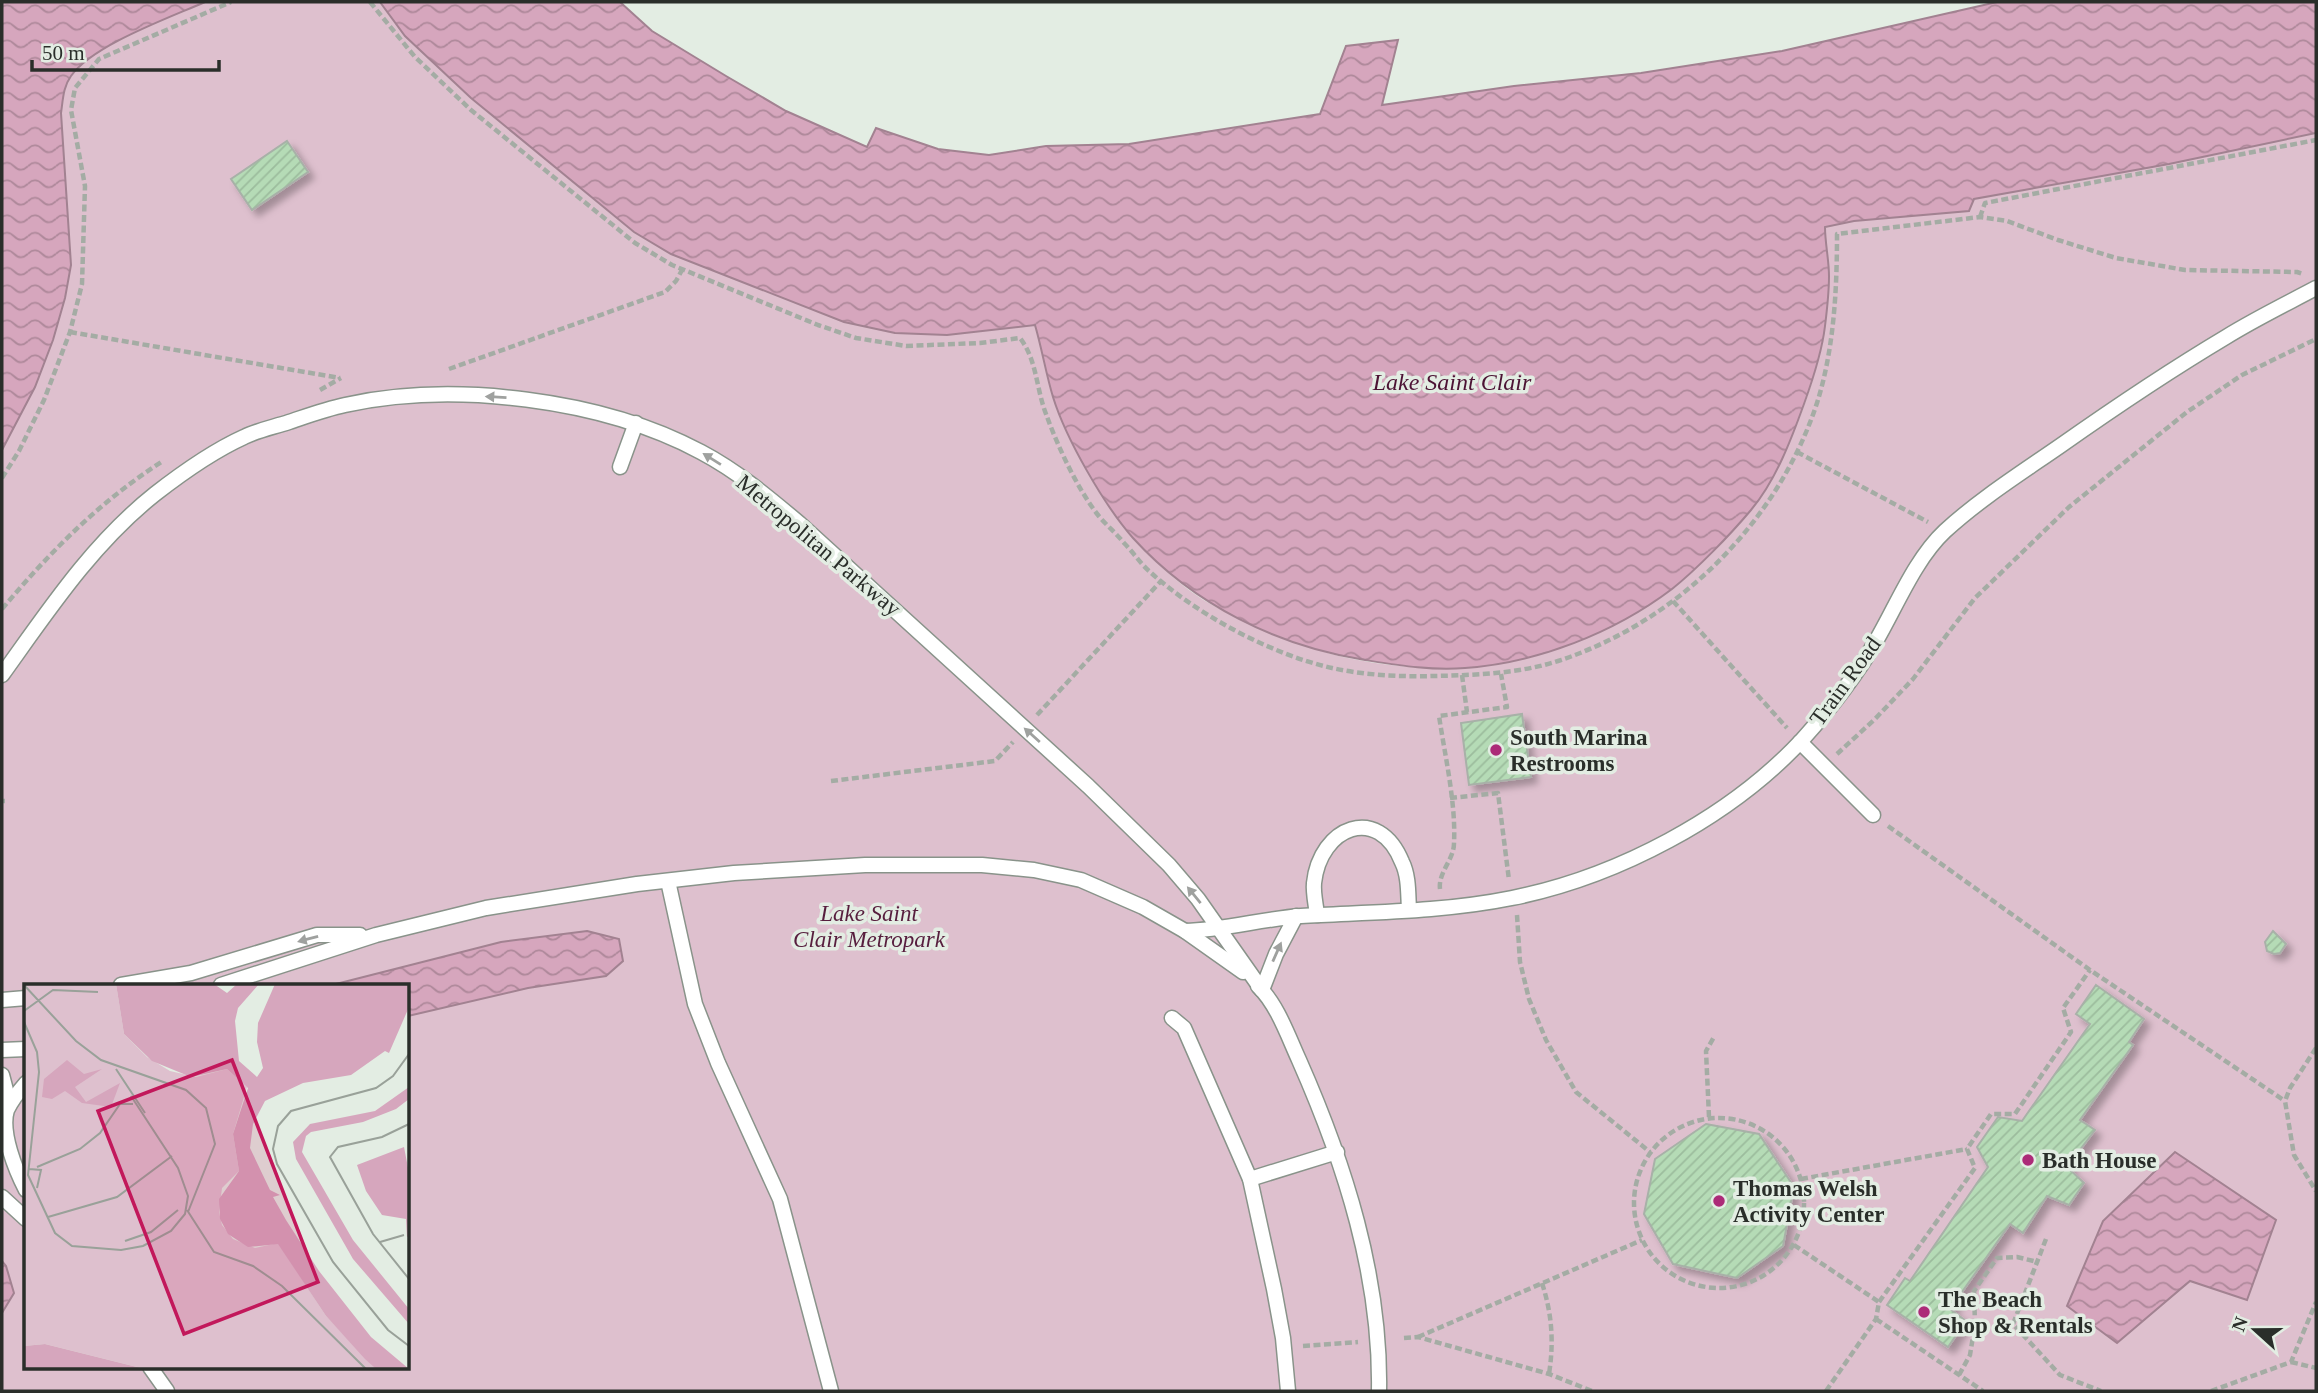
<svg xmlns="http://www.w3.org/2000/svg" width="2318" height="1393" font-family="'Times New Roman',serif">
<defs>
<pattern id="water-waves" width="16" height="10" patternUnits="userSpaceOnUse" patternTransform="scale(1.75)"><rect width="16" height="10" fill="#d6a6bd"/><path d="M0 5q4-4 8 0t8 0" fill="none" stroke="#ae889a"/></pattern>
<pattern id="building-hatch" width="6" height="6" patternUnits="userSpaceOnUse" patternTransform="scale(1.75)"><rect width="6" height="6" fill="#b5dbb6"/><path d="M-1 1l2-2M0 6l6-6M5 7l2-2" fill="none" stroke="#9cbc9d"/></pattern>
<filter id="shadow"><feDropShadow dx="6" dy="6" stdDeviation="3.5" flood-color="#0004"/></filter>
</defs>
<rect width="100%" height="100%" fill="#e3ede3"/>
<!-- park -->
<path fill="#dec0ce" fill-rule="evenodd" d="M205,2H380L405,36L471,98L671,254L844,322L895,333L947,335L1036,325C1041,349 1046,374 1053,397C1066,439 1104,505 1133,537C1155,562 1184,590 1214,606C1235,617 1260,625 1283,634C1300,641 1317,651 1335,655C1369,664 1430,671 1465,668C1581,659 1678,598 1751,510C1758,502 1762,492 1768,483C1804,422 1828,348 1829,276C1829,260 1826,243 1824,227L1854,221L1969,211L1974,199L2169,164L2316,133V1391H2V450L35,387L53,340L65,298L71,265L61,113C63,100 63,87 71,76C93,45 169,18 205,2ZM26,985H408V1367H26Z"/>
<!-- water -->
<g fill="url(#water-waves)" stroke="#a28291" stroke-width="2">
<path d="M2,2H205C169,18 93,45 71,76C63,87 63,100 61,113L71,265L65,298L53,340L35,387L2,450Z"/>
<path d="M380,2H620L652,31L726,76L786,111L867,147L876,128L938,149L989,155L1046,146L1129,144L1320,114L1346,46L1398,40L1382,105L1514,86L1641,73L1782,51L1997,2H2316V133L2169,164L1974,199L1969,211L1854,221L1825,227C1825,243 1829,260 1829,276C1829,293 1827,310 1825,326C1822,352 1813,379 1804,404C1791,440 1776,480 1751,510C1730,535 1697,569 1672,589C1614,633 1537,663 1465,668C1432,671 1397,665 1365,660C1277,646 1194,605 1133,538C1104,505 1066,439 1053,397C1046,374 1042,349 1035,325L947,335L895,333L844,322L671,254L634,232L471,98L405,36Z"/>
<polygon points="587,931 619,939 623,961 606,976 528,988 408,1016 408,985 332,985 501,942"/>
<polygon points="2175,1152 2276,1220 2247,1300 2190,1281 2117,1343 2067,1306 2103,1221"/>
<polygon points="2,1261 6,1266 14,1293 2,1313"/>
</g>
<!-- building -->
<g fill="url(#building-hatch)" stroke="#a8b1a8" stroke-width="2" filter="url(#shadow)">
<polygon points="287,141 308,172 252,210 231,179"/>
<polygon points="1522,714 1531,777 1469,785 1461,723"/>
<polygon points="2273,931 2286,944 2280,953 2274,954 2267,951 2265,942"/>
<polygon points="2096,985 2144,1019 2129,1042 2133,1045 2080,1120 2095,1130 2067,1167 2084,1183 2069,1205 2047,1196 2023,1233 2010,1224 1950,1309 1966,1321 1948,1347 1887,1305 1905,1278 1910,1281 1988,1167 1977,1147 1998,1117 2022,1121 2090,1024 2076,1014"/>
<polygon points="1706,1124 1759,1134 1794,1187 1783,1246 1737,1278 1673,1264 1644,1214 1655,1159"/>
</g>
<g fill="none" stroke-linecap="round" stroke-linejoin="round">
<!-- lane casing -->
<g stroke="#89938a" stroke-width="17">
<g id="lane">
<polyline points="620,467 636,423"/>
<path d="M2,675C48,611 92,544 155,494C182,473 213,451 244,437C258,430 274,427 289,422C307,416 326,409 345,405C454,381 602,399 701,452C737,471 768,497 799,523L1088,786L1169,865L1198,899L1262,990"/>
<polyline points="1800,742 1873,815"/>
<polyline points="668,881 695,1004 718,1063 780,1199 831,1391"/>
<path d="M1317,915C1316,905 1313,893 1314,883C1320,827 1378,803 1402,862C1409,876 1408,894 1409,910"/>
<path d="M1185,931C1224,930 1262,919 1301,916C1371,912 1443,912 1512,898C1617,877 1729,818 1802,740C1829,710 1856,676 1876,641C1896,607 1915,559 1945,531C1980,499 2021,473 2060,446C2114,408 2169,371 2226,337C2255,319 2286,304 2316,288"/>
<polyline points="121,985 191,973 317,935 360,935"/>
<polyline points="221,985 376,935 486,908 637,884 734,873 865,865 982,865 1034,870 1081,880 1143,907 1185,931 1243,972"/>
<path d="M1258,986C1277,1004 1288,1036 1299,1060C1345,1164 1381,1277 1379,1391"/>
<polyline points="1262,990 1276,954 1296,916"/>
<polyline points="2,1000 26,998"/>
<polyline points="1172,1018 1184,1028 1250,1179 1274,1289 1283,1338 1288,1391"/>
<polyline points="2,1050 26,1049"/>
<polyline points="2,1075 7,1094 5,1110"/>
<path d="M26,1083C19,1091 12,1100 7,1110C0,1132 16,1171 26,1190"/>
<polyline points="1250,1179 1337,1152"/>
<polyline points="2,1197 26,1219"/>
<polyline points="150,1367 167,1391"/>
</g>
</g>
<!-- path -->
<g stroke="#a4aca4" stroke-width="4.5" stroke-dasharray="7 3.5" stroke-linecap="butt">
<path d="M370,2L415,57L471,110L635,243L672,265L818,325L856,338L906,346L980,343L1020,338C1037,360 1036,388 1046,414C1058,447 1077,488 1098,515C1106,525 1116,533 1124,543C1133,552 1140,563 1149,571C1196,614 1270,654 1332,668C1364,675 1400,677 1433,676C1475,675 1517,674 1558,661C1678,622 1778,522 1817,403C1834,349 1837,290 1837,234L1980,217L2007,221L2058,240L2116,258L2185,270L2297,272L2303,274"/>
<polyline points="1980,217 1985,203 2316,140"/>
<polyline points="70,332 340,378"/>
<polyline points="449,369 665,292 676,281 682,270"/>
<polyline points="320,390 341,378"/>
<polyline points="1797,452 1928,522"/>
<polyline points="2,478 19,451 44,400 70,332 82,284 85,186 71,110 75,88 99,59 231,2"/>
<polyline points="1673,601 1787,728"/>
<path d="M2,609C50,552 100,501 163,461"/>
<polyline points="1462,675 1467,712"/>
<polyline points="1037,715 1162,580"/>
<polyline points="1837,754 1875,719 1913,679 1975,598 2069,507 2187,412 2242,375 2316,339"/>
<polyline points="831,781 995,761 1013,742"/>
<polyline points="1450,798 1498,793 1509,880"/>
<polyline points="2,801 5,801"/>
<polyline points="1888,826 2090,970 2285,1101"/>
<path d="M1440,889C1438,872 1454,860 1454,843C1456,803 1445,756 1439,716L1507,707L1501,674"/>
<polyline points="1517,915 1520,962 1529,999 1546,1040 1576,1092 1650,1152"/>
<polyline points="2316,1048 2290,1088 2285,1101 2294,1155 2316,1191"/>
<polyline points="1709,1117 1706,1051 1714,1037"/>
<circle cx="1719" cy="1203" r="85"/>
<polyline points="1801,1179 1967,1149"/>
<polyline points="2046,1239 2013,1324 2060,1375 2101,1391"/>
<polyline points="1794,1245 1879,1302"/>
<path d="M1542,1283C1552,1314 1554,1342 1549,1374"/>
<polyline points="1876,1319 1983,1391"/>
<polyline points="1418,1337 1642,1240"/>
<polyline points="1404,1338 1418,1337 1549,1374 1592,1391"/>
<polyline points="1303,1346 1358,1342"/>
<polyline points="2291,1362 2316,1368"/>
<polyline points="1959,1375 1970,1355 1975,1324 1974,1291 1997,1258 2017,1257 2038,1262"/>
<polyline points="1826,1391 1876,1319 1879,1302 1975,1168 1967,1149 1991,1114 2015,1114 2071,1032 2063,1008 2090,970"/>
<polyline points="2211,1391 2291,1362 2316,1302"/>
</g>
<!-- lane -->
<use href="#lane" stroke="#fff" stroke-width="14"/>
</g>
<!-- one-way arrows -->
<defs><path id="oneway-solid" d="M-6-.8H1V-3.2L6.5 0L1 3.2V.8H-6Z" transform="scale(1.75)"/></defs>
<g fill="#9fa19f">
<use href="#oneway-solid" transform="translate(496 397) rotate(-177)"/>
<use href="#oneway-solid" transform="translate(712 459) rotate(-148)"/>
<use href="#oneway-solid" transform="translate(1032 735) rotate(-138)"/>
<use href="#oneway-solid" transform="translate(1194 895) rotate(-129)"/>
<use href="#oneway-solid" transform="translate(308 939) rotate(165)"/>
<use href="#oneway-solid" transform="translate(1277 952) rotate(-66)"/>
</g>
<!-- markers -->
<g fill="#ac2b78" stroke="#e3ede3" stroke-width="2.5">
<circle cx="1496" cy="750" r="7"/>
<circle cx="2028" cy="1160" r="7"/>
<circle cx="1719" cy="1201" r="7"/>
<circle cx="1924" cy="1312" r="7"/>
</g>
<g text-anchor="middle" stroke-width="7" stroke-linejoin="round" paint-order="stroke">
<!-- street labels -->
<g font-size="23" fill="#2a2e2a" stroke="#e3ede3">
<text transform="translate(819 545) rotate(40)" y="8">Metropolitan Parkway</text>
<text transform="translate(1845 681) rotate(-54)" y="8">Train Road</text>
</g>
<!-- poi labels -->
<g font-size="23" font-weight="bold" fill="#2a2e2a" stroke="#e3ede3" text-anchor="start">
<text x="1510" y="745">South Marina<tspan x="1510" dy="26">Restrooms</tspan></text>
<text x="2042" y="1168">Bath House</text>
<text x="1733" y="1196">Thomas Welsh<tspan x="1733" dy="26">Activity Center</tspan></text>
<text x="1938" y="1307">The Beach<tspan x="1938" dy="26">Shop &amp; Rentals</tspan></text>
</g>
<!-- park labels -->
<g font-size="23" font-style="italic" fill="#571e3e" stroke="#e3ede3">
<text x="869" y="921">Lake Saint<tspan x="869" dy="26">Clair Metropark</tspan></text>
</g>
<!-- water labels -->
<g font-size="24" font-style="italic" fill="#4c1334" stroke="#e3ede3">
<text x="1452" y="390">Lake Saint Clair</text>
</g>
</g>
<!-- overview -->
<g transform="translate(24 984)">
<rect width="385" height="385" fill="#e3ede3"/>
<path d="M0,0H92L100,50L123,73L146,87L172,93L203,85L223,103L209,150L215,187L198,204L195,228L198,241L209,255L231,264L254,259L302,332L352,385H121L21,360L0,362Z" fill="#dec0ce"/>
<path d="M92,0H190L203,9L213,0H235L214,24L211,37L215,77L233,93L239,84L233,58L234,39L251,0H385V23L365,69L361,67L327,91L279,99L241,117L229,140L226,164L246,206L256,211L249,213L262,236L295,287L347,353L385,385H352L341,375L302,332L254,260L224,263L204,250L196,235L195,215L215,187L209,150L224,104L203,85L167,93L128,77L100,50ZM43,76L60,90L78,85L51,103L62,118L96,99L87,123L58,119L41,107L28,115L18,113L20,95ZM385,103V115L372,125L339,138L287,148L282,152L278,168L329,256L385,325V340L329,275L272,175L269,158L286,140L351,127ZM380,163L385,189V252L383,253L382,235L358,231L342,207L333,181ZM21,360L121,385H0V362Z" fill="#d6a6bd"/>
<path fill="none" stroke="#99a199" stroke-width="2" d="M0,1L52,57L77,76L162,106L182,124L191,160L164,228M0,27L29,6L74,8M0,38L13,68L15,88L4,191L31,249L48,262L97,266L119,262L147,247L161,230L164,212L154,184L107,112M385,70L369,92L352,104L267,127L254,142L249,165L253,180L309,278L364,346L385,362M92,85L121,129M385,140L358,153L314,163L306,173L349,250L385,295M13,183L56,165L76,149L96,120H109M5,185L17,186L13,204M163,226L190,268L229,282L258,302L342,385M24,233L93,213L148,172M101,257L127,248L154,226M356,258L380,251"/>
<path fill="#c2185b" fill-opacity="0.15" stroke="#c2185b" stroke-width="3.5" d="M208,76L294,298L160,350L74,127Z"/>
<rect width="385" height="385" fill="none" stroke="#2a2e2a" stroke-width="3.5"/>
</g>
<!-- border -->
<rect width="2318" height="1393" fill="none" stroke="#2a2e2a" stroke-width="7"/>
<!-- north arrow -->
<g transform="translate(2255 1330) rotate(291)" stroke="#e3ede3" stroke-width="5" paint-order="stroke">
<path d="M0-5L12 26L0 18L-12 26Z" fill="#2a2e2a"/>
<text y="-10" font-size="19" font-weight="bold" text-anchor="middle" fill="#2a2e2a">N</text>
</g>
<!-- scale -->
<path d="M32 60v10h187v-10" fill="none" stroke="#2a2e2a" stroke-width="3.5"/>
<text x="42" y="60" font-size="21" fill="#2a2e2a" stroke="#e3ede3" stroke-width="5" paint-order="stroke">50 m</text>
</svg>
